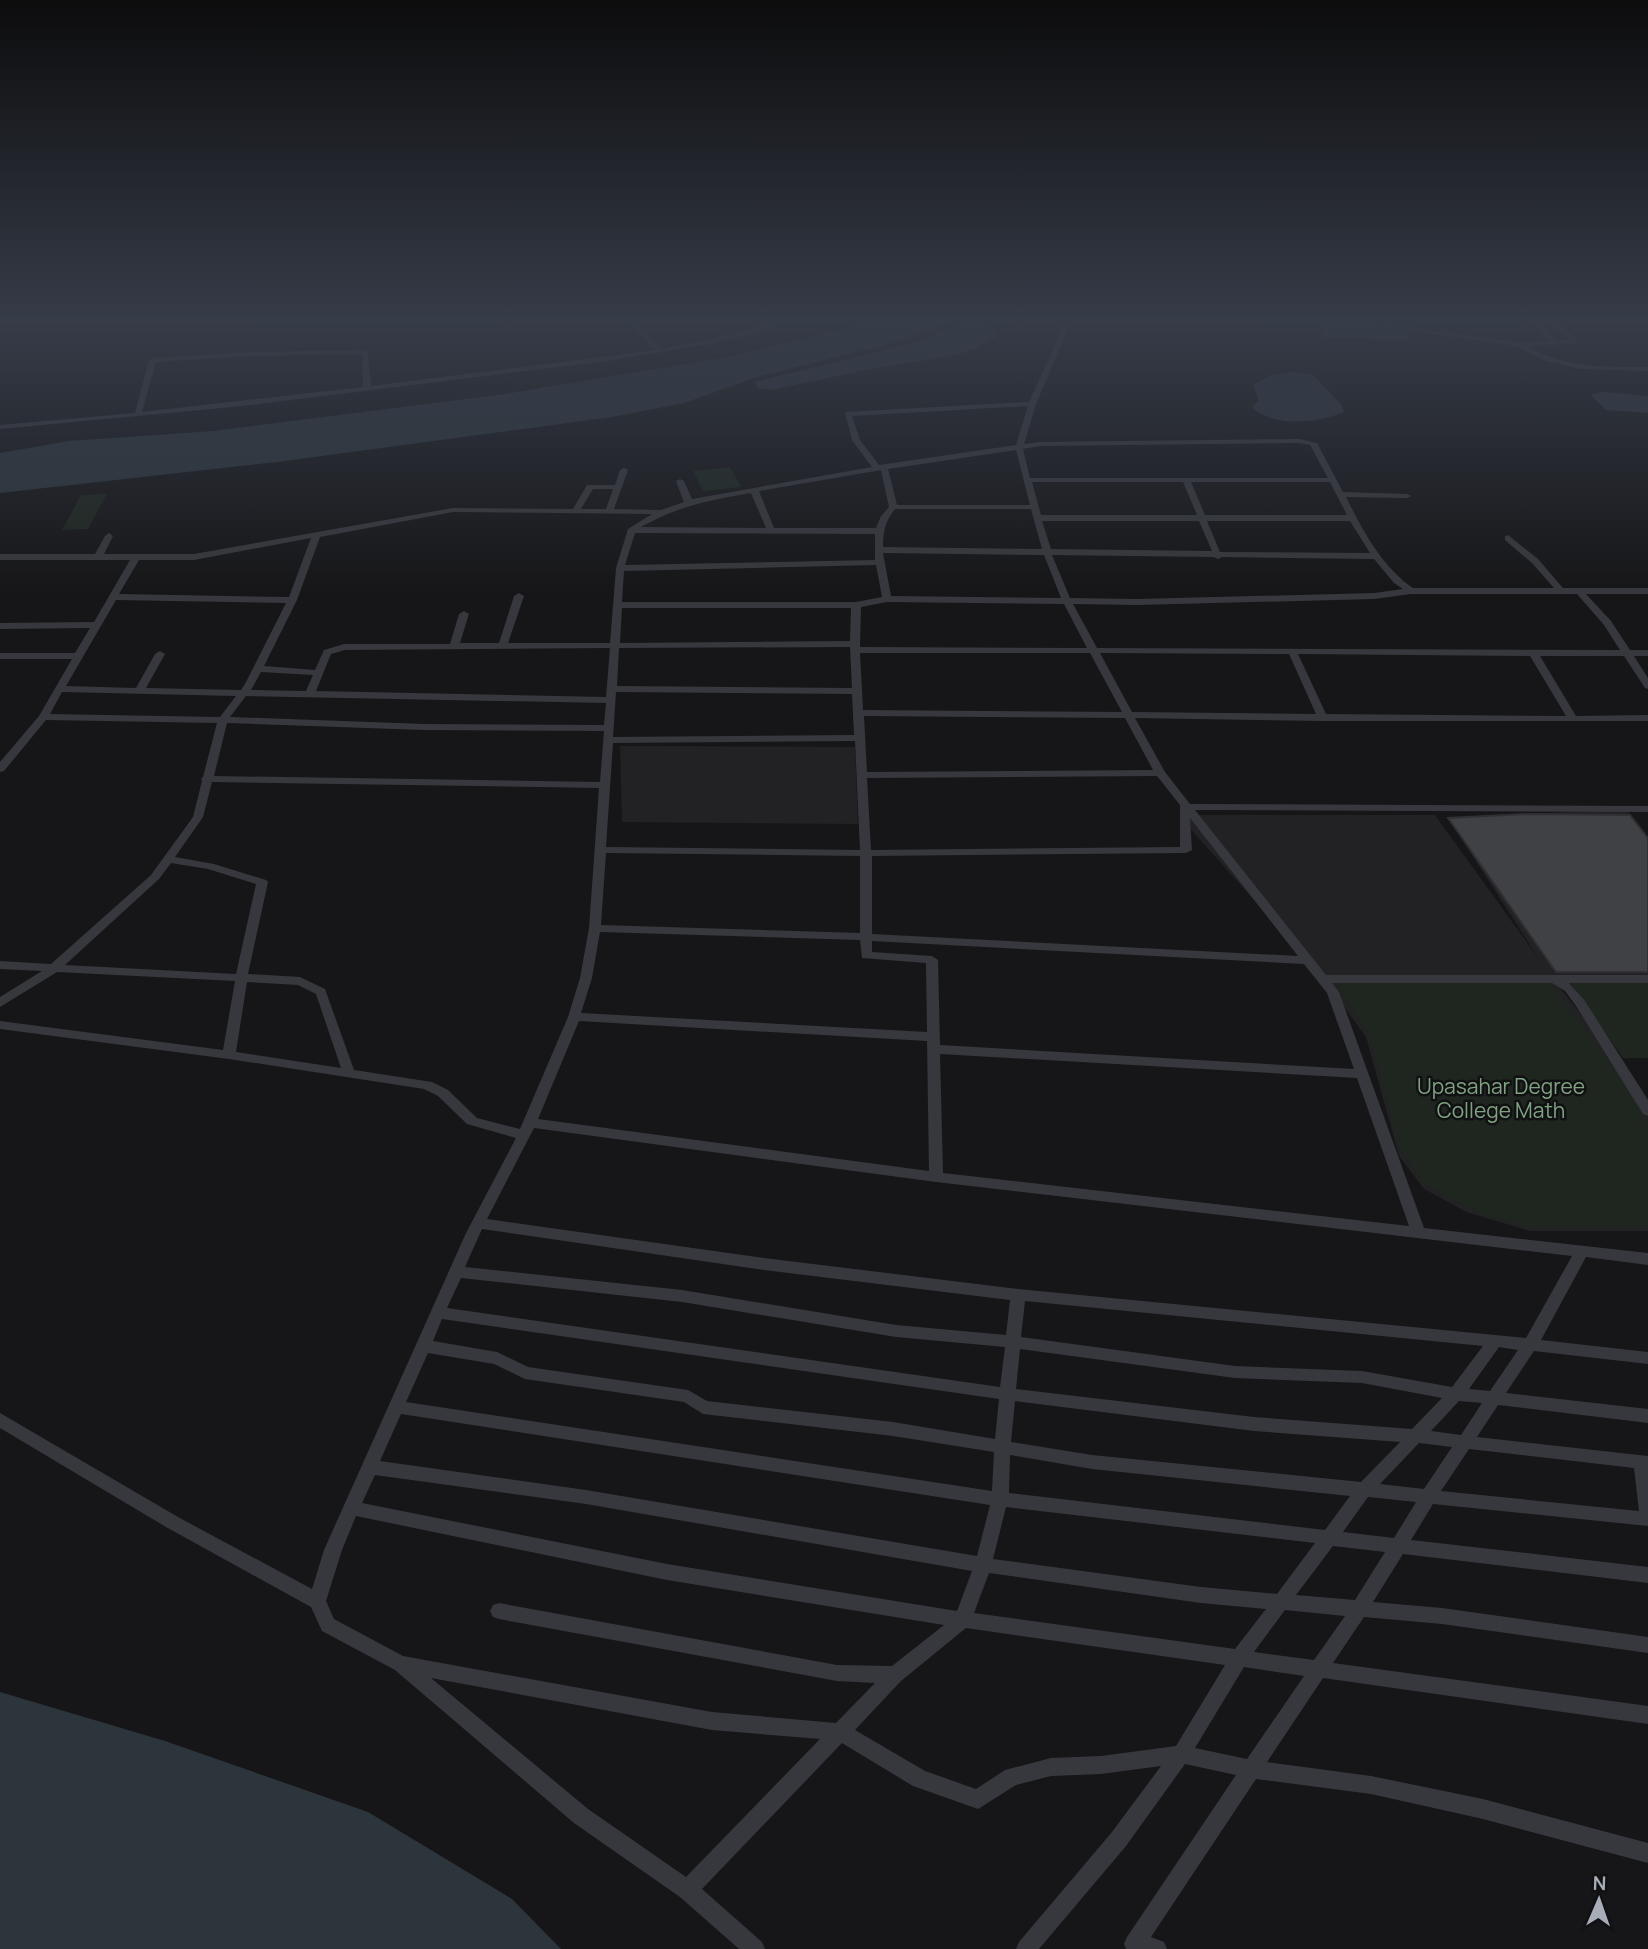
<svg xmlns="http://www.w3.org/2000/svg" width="1648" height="1949" font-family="Manrope,sans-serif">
<rect width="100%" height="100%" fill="#161618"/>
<!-- built -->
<g fill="#222225">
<polygon points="620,746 855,747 858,824 622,822"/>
<polygon points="1626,809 1648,837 1648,978 1557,984 1615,1057 1648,1111 1648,1231 1530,1231 1466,1212 1424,1189 1399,1156 1366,1037 1321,975 1186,824 1191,815 1435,815 1539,959 1448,818"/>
</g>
<!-- green -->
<g fill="#1e261f">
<polygon points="730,467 741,487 703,491 693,471"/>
<polygon points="107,494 88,529 62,530 81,495"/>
<polygon points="1648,980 1648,1058 1623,1058 1570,983"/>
<polygon points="1549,982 1625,1081 1648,1127 1648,1228 1532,1228 1484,1215 1424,1184 1400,1149 1370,1036 1336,983"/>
</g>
<!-- water -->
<g fill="#2c353c">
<polygon points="880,320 957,320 893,343 757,377 684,403 612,417 277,462 0,493 0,453 68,441 213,431 505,394 729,357"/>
<polygon points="1332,320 1408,333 1406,340 1324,337 1324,321"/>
<path d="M968,322L984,324L995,330V338C962,358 932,359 895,365C854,372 813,381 771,390L758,388L754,382L911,344Z"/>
<path d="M1294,372L1313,375L1341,404L1344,412C1319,423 1273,428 1252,407L1259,400L1253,385L1271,375Z"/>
<polygon points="1602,392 1648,396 1648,413 1606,410 1591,395"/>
<polygon points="0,1692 165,1741 368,1812 512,1899 561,1949 0,1949"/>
</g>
<!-- building -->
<polygon fill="#404145" stroke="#303034" stroke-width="2" points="1528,814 1630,815 1648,838 1648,972 1556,972 1448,818"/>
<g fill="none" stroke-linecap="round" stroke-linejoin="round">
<!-- street -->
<g fill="#37383d" fill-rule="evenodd">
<path d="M627,320H633L662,349L715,338L784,320H793L755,333L715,343L600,362L242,406L0,429V425L135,413L149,360L153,358L251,352L365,350L368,352L371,386L655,350ZM362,354L363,387L142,412L156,362L251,356Z"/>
<path d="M1061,320H1067V332L1036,404L1024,444L1040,442L1299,439L1317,443L1343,492L1407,494L1411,496L1407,498L1346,497C1362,529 1381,566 1413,588H1554L1532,563L1505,540V536L1508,535L1538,559L1563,588H1648V594H1586L1611,621L1630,650H1648V656H1634L1648,678V689L1645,688L1624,656H1540L1576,716L1648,715V721H1323L1135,718L1165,772L1190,804L1648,806V812L1195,810L1326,975H1648V983H1569L1585,1001L1648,1100V1116L1643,1114L1576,1006L1565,991L1552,983H1332L1339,992L1424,1228L1648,1253V1265L1586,1257L1541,1340L1648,1352V1364L1534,1351L1506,1393L1648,1409V1423L1498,1405L1477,1437L1648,1456V1526L1433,1504L1411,1540L1648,1567V1583L1403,1554L1373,1602L1442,1608L1648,1637V1653L1442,1624L1364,1617L1333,1663L1648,1706V1724L1323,1678L1267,1762L1371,1776L1483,1799L1648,1843V1863L1483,1819L1371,1794L1256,1779L1151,1937L1164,1942L1167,1949H1126L1124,1944L1127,1937L1236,1775L1185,1764L1126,1846L1039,1949H1016L1019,1942L1112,1832L1161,1766L1101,1774L1051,1776L1016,1785L978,1809L913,1786L842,1743L702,1889L762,1942L765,1949H739L680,1897L574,1823L395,1670L322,1631L311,1607L166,1527L0,1428V1413L178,1517L312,1589L324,1550L466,1233L516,1138L467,1124L438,1096L424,1089L229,1059L0,1029V1021L223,1050L235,981L57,972L0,1007V997L42,971L0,969V961L51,964L151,875L193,817L202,781L201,779L203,777L217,723L46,720L4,771L0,772V762L39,716L72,659H0V653H75L90,628L0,629V623L94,622L130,560H0V554H95L105,536L109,533L113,536L104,554H194L453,508L573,509L587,485H615L620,470L624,468L628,470L614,509L661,510L684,502L676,481L680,479L684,481L692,499L872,467L852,440L845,412L1029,402L1061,332ZM1028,406L1016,445L879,465L860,440L852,416ZM1299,443L1310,445L1328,478H1030L1023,449L1040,446ZM1016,450L1030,505H897L888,469ZM881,470L889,507L881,516L876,528H774L759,491ZM1032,482H1183L1197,515H1041ZM1191,482H1330L1347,515H1205ZM593,489H613L606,509H581ZM751,493L766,528L641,527C679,506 709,500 751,493ZM895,509H1031L1042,549L883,547C883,532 885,521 895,509ZM453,512L652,514L628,529L616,568L610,643H508L524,596L519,593L514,596L499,643H460L469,614L464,611L459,614L450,644H344L324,650L315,670L264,666L297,600L320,537ZM1042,521H1199L1212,551L1051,549ZM1207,521H1350L1370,553L1220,552ZM635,533L875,534V560L625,565ZM311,538L289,597L119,594L139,560H194ZM883,553L1044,555L1061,598L891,596ZM1052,555L1214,557L1218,559L1222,557L1374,559L1394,583L1403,589L1374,593L1137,599L1070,598ZM876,565L882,597L856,602H622L624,571ZM1411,594H1577L1604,625L1620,650L1097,648L1073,604L1137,605L1374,599ZM116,600L286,603L246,682L241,690L146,688L165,654L160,651L155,654L136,688L66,686ZM887,602L1064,604L1087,648L860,647L861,607ZM622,608H851L850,641L620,643ZM850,647L852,688L617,686L619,648ZM610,648L606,697L316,691L331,654L345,650ZM860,653H1090L1122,712L863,710ZM1100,653L1289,654L1316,714L1132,712ZM1298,654L1530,656L1566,716L1326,714ZM261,672L313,675L306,691L251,690ZM62,692L236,696L220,717L50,714ZM616,692L852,694L854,735L613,737ZM246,696L606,703L604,725L424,724L230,717ZM864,716L1125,718L1153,770L867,772ZM227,723L424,730L604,731L600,782L214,776ZM855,741L860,850L606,847L613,743ZM1157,776L1180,805V847L871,850L867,778ZM212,782L599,788L589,928L580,978L568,1017L520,1129L477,1118L448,1090L432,1082L354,1070L325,989L300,977L248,974L268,882L266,880L214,864L175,857L203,817ZM1190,818L1298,956L872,934V856L1186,853L1192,850ZM606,853L860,856V933L601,925ZM171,863L208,869L256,884L236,974L65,965L159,879ZM600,932L860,940L862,958L926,963L927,1032L581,1013L592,978ZM872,941L1304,964L1327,993L1354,1069L940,1045L938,960L932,956L872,952ZM247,982L298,985L316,994L341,1068L236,1052ZM579,1021L927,1041L929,1171L538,1119ZM940,1054L1357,1078L1409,1226L943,1173ZM534,1128L936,1182L1572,1256L1526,1338L1018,1289L764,1258L487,1219ZM482,1229L764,1270L1010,1300L1006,1335L896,1325L682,1290L465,1267ZM461,1278L682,1302L896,1337L1005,1347L1000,1387L447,1308ZM1025,1301L1483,1346L1452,1387L1362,1371L1235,1366L1021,1337ZM442,1319L999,1399L995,1439L893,1422L707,1401L688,1390L528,1367L497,1352L433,1341ZM1499,1347L1518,1350L1490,1391L1469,1389ZM1020,1349L1235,1378L1362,1383L1442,1398L1412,1429L1254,1417L1016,1389ZM428,1353L494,1364L525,1379L684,1402L703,1414L893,1436L994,1452L992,1491L406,1402ZM1015,1401L1254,1431L1400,1442L1361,1482L1092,1455L1011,1442ZM1459,1401L1482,1403L1461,1435L1431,1431ZM401,1414L990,1505L977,1556L586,1490L380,1461ZM1419,1443L1452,1447L1424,1489L1380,1484ZM1469,1449L1634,1468L1639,1511L1441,1491ZM1010,1455L1092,1469L1350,1496L1325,1530L1009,1493ZM375,1475L586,1504L972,1571L957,1611L667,1564L362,1503ZM1368,1497L1416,1502L1394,1538L1343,1532ZM1006,1507L1315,1543L1277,1594L1201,1587L993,1559ZM356,1516L667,1580L944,1625L892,1666L837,1665L499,1603L493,1605L490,1611L493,1617L499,1619L837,1681L875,1683L836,1723L712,1712L403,1656L334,1619L326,1601L342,1550ZM1333,1546L1385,1552L1355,1600L1296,1595ZM989,1573L1201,1603L1266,1609L1235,1649L974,1613ZM1285,1610L1345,1616L1314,1660L1254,1652ZM966,1628L1225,1665L1176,1746L1101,1756L1051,1758L1005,1770L976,1789L925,1771L855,1730L901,1681ZM1244,1667L1304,1676L1247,1759L1195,1748ZM431,1678L712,1730L820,1739L686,1877L588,1809Z"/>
<path d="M1337,320H1352L1518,342L1549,341L1530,320H1536L1557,341L1570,340L1550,321L1555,320L1578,341V343L1526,346C1563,368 1606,367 1648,367V371L1580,369L1546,361L1516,346Z"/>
</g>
</g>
<!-- sky -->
<linearGradient id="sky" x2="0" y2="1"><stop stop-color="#0c0c0d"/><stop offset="0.54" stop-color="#363c48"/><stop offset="1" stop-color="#363c48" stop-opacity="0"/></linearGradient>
<rect width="1648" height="592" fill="url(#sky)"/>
<g text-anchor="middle" stroke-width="5" stroke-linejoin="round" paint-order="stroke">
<!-- park labels -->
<g font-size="21" fill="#7fa381" stroke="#111113">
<text x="1501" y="1094">Upasahar Degree<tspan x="1501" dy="24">College Math</tspan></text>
</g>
</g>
<!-- north arrow -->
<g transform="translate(1599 1900) rotate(2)" stroke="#111113" stroke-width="5" paint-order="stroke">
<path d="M0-5L12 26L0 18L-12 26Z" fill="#a8adb8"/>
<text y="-10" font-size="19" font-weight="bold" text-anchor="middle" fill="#a8adb8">N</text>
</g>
</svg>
